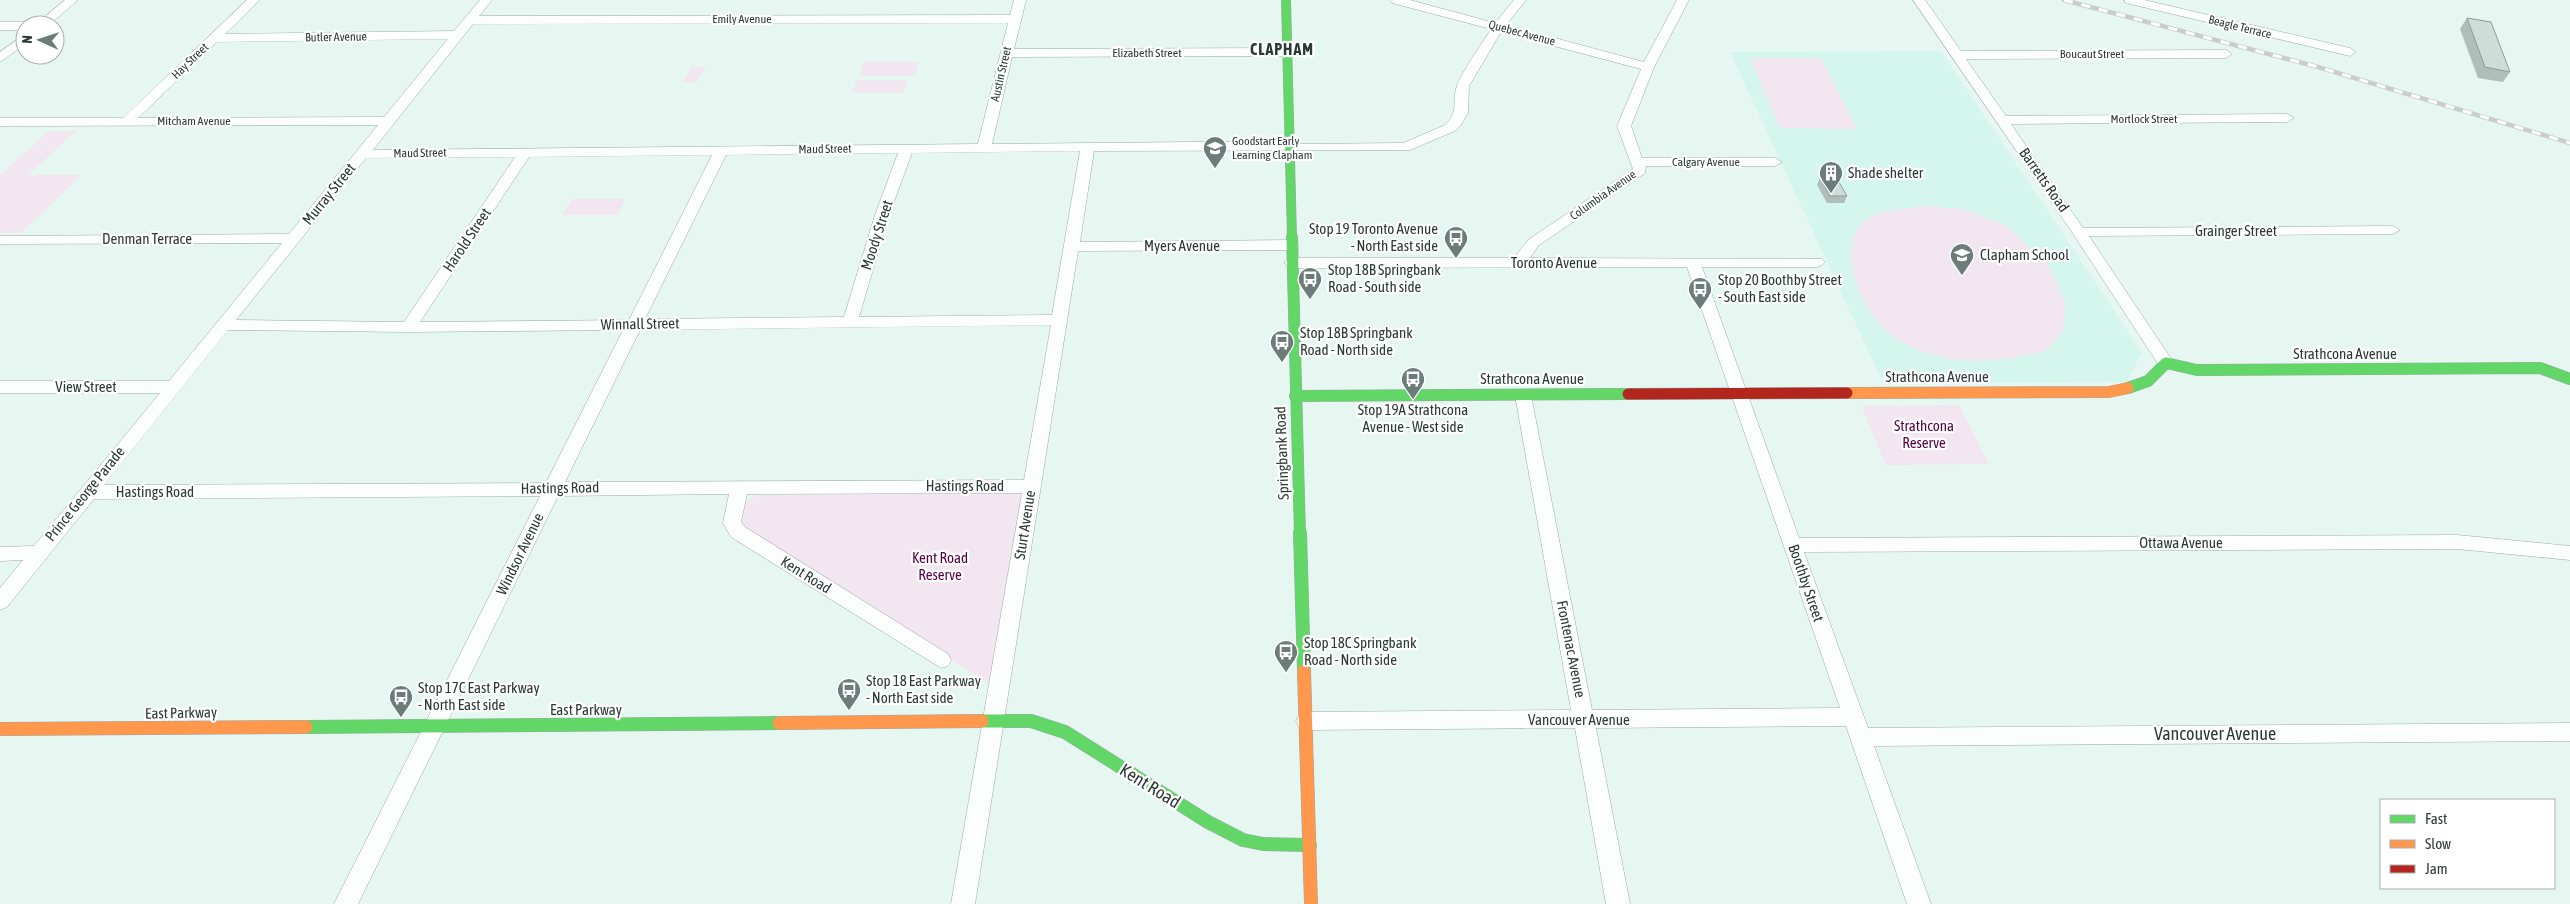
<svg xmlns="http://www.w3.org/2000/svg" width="2570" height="904" font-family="'Asap Condensed',sans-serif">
<rect width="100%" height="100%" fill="#e6f7f2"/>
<!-- built -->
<polygon fill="#d4f6ec" points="1941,51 2142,353 2127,382 1883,383 1730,52"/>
<!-- green -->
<g fill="#f2e6f1">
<polygon points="1750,58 1821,58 1857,129 1780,128"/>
<polygon points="864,62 919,62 914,76 859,76"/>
<polygon points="692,67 706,67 697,82 682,82"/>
<polygon points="857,80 908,80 903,93 852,93"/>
<polygon points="49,131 76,131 28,175 82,175 21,233 0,233 0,175"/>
<polygon points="572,199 626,199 617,215 562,215"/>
<path d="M1923,206L1962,209L2007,226L2048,265L2065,301L2063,332C2057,338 2051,347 2044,351C2039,353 2031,354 2025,355C1982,366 1928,363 1891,335C1861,313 1827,237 1874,215C1888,209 1908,209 1923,206Z"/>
<polygon points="1959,405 1989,464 1886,465 1861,406"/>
<polygon points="1027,493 994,687 746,530 739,519 743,504 756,495"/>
</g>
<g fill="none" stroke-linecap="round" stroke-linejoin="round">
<!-- street casing -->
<g stroke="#9baaa6" stroke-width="1">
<g id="street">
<polygon points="65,0 78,0 49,25 35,25"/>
<path d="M247,0H260L225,34L454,31L480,0H492L479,16L1010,15L1014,0H1026L1014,49L1287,48L1293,52L1287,56L1012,57L992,144L1289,141L1295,144L1403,143L1445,125C1460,111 1451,102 1457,86C1462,71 1482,44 1491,29L1392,3L1390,0H1410L1495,23L1514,0H1526L1506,25L1644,62L1677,0H1689L1654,67L1631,126L1642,158H1775L1782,162L1775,166H1646L1645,173L1538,246L1530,258L1822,259L1825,262L1822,265L1817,267H1702L1799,538L2457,535L2570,546V560L2457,549L1804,552L1868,728L2570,723V741L1874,746L1931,904H1907L1846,726L1596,728L1630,904H1606L1575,728L1306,730L1299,727L1296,721L1299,715L1306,712L1571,710L1515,395L1517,391H1529L1531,395L1592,710L1840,708L1687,267L1292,268L1284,263L1292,258H1514L1528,240L1633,169L1617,126L1641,69L1501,32L1469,86L1468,113L1461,125L1455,131L1410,150L1094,151L1080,242L1292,240L1299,245L1292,250L1078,251L975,904H951L1022,493L747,494L741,522L745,527L948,654L951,660L948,666L941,668L731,537L723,523L729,494L558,496L358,904H334L540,496L94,499L7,607L0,610V588L23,560L0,561V547L34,546L160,393H0V381H169L282,243L0,244V236L289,234L378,125L0,126V118H123ZM1008,23L978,144L373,150L473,24ZM448,39L384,117L138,118L217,42ZM1080,151L1052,315L859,317L889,215L912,153ZM898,153L875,215L844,317L645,319L726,155ZM712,155L629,320L420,322L529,157ZM515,157L404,322L236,320L366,158ZM1051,325L1024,480L565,482L640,330ZM228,330L409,332L623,330L546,483L104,485Z"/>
<polygon points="1913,0 1925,0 1961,51 2226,50 2232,54 2226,58 1966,59 2006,116 2287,114 2294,118 2287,122 2011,124 2083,228 2393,226 2400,230 2393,234 2089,236 2174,363 2172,367 2160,367 2072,232"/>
<polygon points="2124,0 2144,0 2350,48 2356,52 2350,56 2126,3"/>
<polygon points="0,22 25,22 30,25 25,25 25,30 0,30"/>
<polygon points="25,34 25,44 0,62 0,52"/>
</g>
</g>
<!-- fast-far2 casing -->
<g stroke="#9baaa6" stroke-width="10">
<polyline id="fast-far2" points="1286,0 1292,238"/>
</g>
<!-- fast-far1 casing -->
<g stroke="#9baaa6" stroke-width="12">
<g id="fast-far1">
<polyline points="1292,237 1300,535"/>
<polyline points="2128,388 2148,381 2166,363 2197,370 2540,368 2570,379"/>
<polyline points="1295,396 1628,394"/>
</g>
</g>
<!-- fast casing -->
<g stroke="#9baaa6" stroke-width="14">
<g id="fast">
<polyline points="1300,533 1304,671"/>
<polyline points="982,721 1031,721 1065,732 1208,822 1243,840 1263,844 1310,845"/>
<polyline points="306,727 779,723"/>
</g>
</g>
<!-- slow-far1 casing -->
<g stroke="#9baaa6" stroke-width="12">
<polyline id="slow-far1" points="1847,393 2109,392 2128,388"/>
</g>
<!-- slow casing -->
<g stroke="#9baaa6" stroke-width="14">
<g id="slow">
<polyline points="1304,671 1311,904"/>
<polyline points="779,723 982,721"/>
<polyline points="0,729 306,727"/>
</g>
</g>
<!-- jam casing -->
<g stroke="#9baaa6" stroke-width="12">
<polyline id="jam" points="1628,394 1847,393"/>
</g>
<!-- street -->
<use href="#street" fill="#fbfefd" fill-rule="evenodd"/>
<!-- fast-far2 -->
<use href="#fast-far2" stroke="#63d668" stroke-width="9"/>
<!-- fast-far1 -->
<use href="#fast-far1" stroke="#63d668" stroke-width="11"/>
<!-- fast -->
<use href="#fast" stroke="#63d668" stroke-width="13"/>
<!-- slow-far1 -->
<use href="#slow-far1" stroke="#ff974d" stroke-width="11"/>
<!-- slow -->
<use href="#slow" stroke="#ff974d" stroke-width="13"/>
<!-- jam -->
<use href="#jam" stroke="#b3261e" stroke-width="11"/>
<!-- rail casing -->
<g stroke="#c9cdcd" stroke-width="4.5">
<polyline id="rail" points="2064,0 2318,67 2570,143"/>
</g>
<!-- rail -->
<use href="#rail" stroke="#fff" stroke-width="3" stroke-dasharray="9" stroke-linecap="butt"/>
</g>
<!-- wall -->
<g fill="#b0beba">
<polygon points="2467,18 2510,72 2503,82 2478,78 2460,29"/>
<polygon points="1820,177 1847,196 1844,203 1827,203 1817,185"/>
</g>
<!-- building -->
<g fill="#cdddd8" stroke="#909b97">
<polygon points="2467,18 2491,22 2510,72 2485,67"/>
<polygon points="1820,177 1836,177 1847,196 1830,196"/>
</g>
<!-- icons -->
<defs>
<g id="school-pin" transform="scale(1.25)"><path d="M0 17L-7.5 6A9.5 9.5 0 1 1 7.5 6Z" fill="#6c7c78" stroke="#fff"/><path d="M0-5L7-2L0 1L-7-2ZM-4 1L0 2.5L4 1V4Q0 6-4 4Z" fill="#fff"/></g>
<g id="building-pin" transform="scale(1.25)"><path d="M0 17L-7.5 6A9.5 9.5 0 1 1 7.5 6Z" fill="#6c7c78" stroke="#fff"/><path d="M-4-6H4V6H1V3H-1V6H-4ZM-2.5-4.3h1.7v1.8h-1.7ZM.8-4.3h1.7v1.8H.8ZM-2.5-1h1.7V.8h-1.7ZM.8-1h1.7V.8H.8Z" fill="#fff"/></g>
<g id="bus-pin" transform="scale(1.25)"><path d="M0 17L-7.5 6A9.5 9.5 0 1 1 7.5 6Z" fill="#6c7c78" stroke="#fff"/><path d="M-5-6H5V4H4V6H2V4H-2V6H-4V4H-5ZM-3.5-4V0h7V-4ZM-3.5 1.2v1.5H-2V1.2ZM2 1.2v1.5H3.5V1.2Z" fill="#fff"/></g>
</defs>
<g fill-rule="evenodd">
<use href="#school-pin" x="1215" y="148"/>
<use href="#building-pin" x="1831" y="173"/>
<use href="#bus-pin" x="1456" y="238"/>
<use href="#school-pin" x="1962" y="255"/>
<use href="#bus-pin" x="1310" y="279"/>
<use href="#bus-pin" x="1700" y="289"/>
<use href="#bus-pin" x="1282" y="342"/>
<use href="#bus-pin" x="1413" y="379"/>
<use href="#bus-pin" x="1286" y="652"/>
<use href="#bus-pin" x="849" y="690"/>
<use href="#bus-pin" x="401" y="697"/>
</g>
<g text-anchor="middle" stroke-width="4.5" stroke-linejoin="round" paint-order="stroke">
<!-- far-street labels -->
<g font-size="12" fill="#2b3a36" stroke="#fff">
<text x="742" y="23">Emily Avenue</text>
<text transform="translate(2240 27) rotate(14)" y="4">Beagle Terrace</text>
<text transform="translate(1522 33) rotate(15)" y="4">Quebec Avenue</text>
<text transform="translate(336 37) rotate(-1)" y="4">Butler Avenue</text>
<text x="1147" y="57">Elizabeth Street</text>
<text x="2092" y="58">Boucaut Street</text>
<text transform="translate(190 61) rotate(-44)" y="4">Hay Street</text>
<text transform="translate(1001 74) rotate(-77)" y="4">Austin Street</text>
<text x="2144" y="123">Mortlock Street</text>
<text x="194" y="125">Mitcham Avenue</text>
<text transform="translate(825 149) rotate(-1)" y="4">Maud Street</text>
<text transform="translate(420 153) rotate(-1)" y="4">Maud Street</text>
<text x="1706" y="166">Calgary Avenue</text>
<text transform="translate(1603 195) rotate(-35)" y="4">Columbia Avenue</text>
</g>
<!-- far-poi labels -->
<g font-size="12" fill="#2b3a36" stroke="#fff" text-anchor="start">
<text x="1232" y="145">Goodstart Early<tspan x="1232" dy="14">Learning Clapham</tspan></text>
</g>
<!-- poi labels -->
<g font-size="15" fill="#2b3a36" stroke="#fff" text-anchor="start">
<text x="1848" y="178">Shade shelter</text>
<text x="1438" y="234" text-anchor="end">Stop 19 Toronto Avenue<tspan x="1438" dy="17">- North East side</tspan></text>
<text x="1980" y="260">Clapham School</text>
<text x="1328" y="275">Stop 18B Springbank<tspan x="1328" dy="17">Road - South side</tspan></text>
<text x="1718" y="285">Stop 20 Boothby Street<tspan x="1718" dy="17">- South East side</tspan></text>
<text x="1300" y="338">Stop 18B Springbank<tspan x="1300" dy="17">Road - North side</tspan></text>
<text x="1413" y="415" text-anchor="middle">Stop 19A Strathcona<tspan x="1413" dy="17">Avenue - West side</tspan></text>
<text x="1304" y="648">Stop 18C Springbank<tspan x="1304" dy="17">Road - North side</tspan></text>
<text x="866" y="686">Stop 18 East Parkway<tspan x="866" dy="17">- North East side</tspan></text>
<text x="418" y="693">Stop 17C East Parkway<tspan x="418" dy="17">- North East side</tspan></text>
</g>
<!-- street labels -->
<g font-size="15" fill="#2b3a36" stroke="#fff">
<text transform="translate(2044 180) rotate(55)" y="5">Barretts Road</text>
<text transform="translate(329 194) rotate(-51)" y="5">Murray Street</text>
<text x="2236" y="236">Grainger Street</text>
<text transform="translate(877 235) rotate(-72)" y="5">Moody Street</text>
<text x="147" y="244">Denman Terrace</text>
<text transform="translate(467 240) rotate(-56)" y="5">Harold Street</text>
<text x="1182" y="251">Myers Avenue</text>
<text x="1554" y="268">Toronto Avenue</text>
<text transform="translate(640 324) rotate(-1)" y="5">Winnall Street</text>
<text x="2345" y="359">Strathcona Avenue</text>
<text x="1937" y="382">Strathcona Avenue</text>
<text x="1532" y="384">Strathcona Avenue</text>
<text x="86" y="392">View Street</text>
<text transform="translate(1282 453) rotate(-92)" y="5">Springbank Road</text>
<text x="965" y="491">Hastings Road</text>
<text transform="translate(560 488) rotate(-1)" y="5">Hastings Road</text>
<text x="155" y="497">Hastings Road</text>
<text transform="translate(85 494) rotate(-51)" y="5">Prince George Parade</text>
<text transform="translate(1025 525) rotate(-81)" y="5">Sturt Avenue</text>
<text x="2181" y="548">Ottawa Avenue</text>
<text transform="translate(520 554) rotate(-64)" y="5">Windsor Avenue</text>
<text transform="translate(806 575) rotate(32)" y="5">Kent Road</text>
<text transform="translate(1806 583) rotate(71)" y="5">Boothby Street</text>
<text transform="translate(1571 649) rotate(79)" y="5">Frontenac Avenue</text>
<text x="586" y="715">East Parkway</text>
<text transform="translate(181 713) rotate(-1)" y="5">East Parkway</text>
<text x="1579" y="725">Vancouver Avenue</text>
</g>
<!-- park labels -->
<g font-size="15" fill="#560045" stroke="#fff">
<text x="1924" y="431">Strathcona<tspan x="1924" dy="17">Reserve</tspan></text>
<text x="940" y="563">Kent Road<tspan x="940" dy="17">Reserve</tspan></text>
</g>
<!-- far-district labels -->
<g font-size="16" font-weight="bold" letter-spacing="1" fill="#2b3a36" stroke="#fff">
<text x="1282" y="55">CLAPHAM</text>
</g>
<!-- near-street labels -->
<g font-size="18" fill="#2b3a36" stroke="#fff">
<text x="2215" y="740">Vancouver Avenue</text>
<text transform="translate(1150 786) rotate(32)" y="6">Kent Road</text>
</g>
</g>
<!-- legend -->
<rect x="2380" y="799" width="175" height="90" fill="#ffffff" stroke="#aab0af"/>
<rect x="2390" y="815" width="25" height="8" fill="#63d668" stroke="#aab0af"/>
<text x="2425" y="824" font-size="15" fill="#2b3a36">Fast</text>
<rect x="2390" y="840" width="25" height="8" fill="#ff974d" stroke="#aab0af"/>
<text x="2425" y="849" font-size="15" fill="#2b3a36">Slow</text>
<rect x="2390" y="865" width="25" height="8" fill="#b3261e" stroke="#aab0af"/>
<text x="2425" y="874" font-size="15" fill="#2b3a36">Jam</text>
<!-- north arrow -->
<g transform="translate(40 40) rotate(273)"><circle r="24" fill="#ffffff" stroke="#aab0af"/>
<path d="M0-4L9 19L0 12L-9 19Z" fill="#6c7c78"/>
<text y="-8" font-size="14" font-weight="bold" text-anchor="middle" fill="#2b3a36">N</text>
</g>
</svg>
